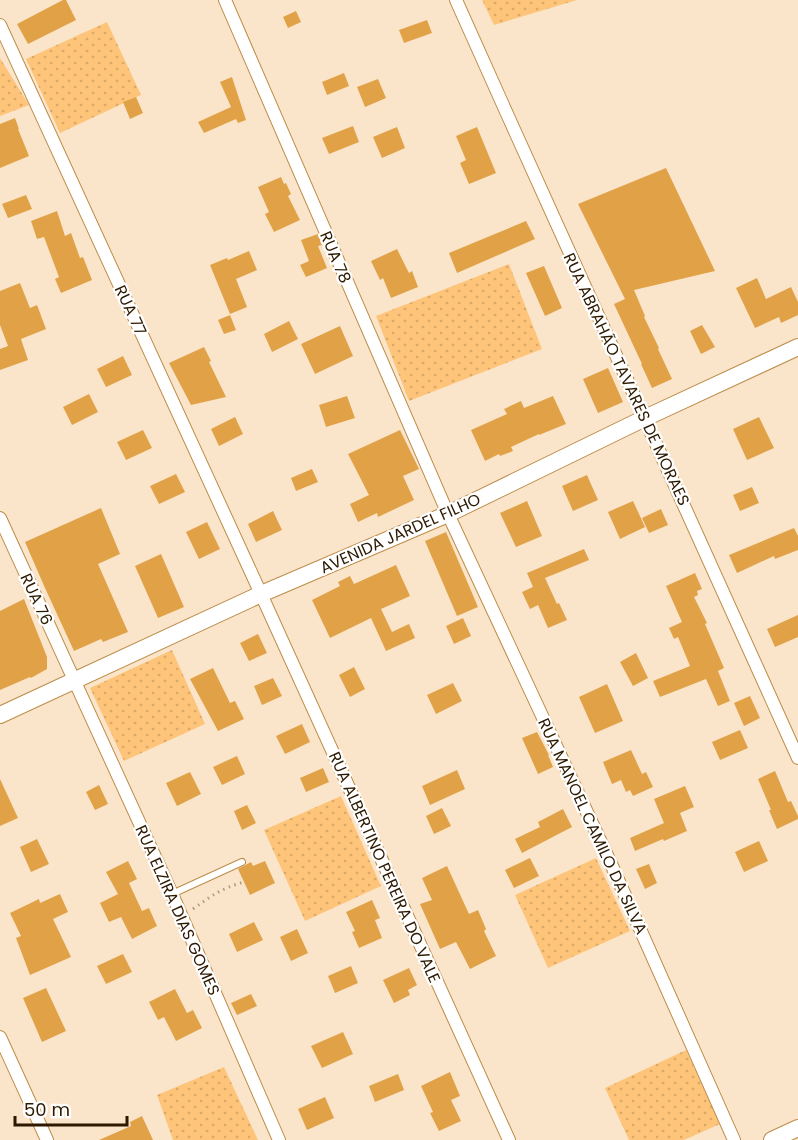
<svg xmlns="http://www.w3.org/2000/svg" width="798" height="1140" font-family="Poppins,sans-serif">
<defs>
<pattern id="grass-dots" width="8" height="8" patternUnits="userSpaceOnUse" patternTransform="scale(1.5)"><rect width="8" height="8" fill="#fec57a"/><path d="M2 2h.1M6 6h.1" fill="none" stroke="#daa968" stroke-width="1.8" stroke-linecap="round"/></pattern>
</defs>
<rect width="100%" height="100%" fill="#fae5cb"/>
<!-- grass -->
<g fill="url(#grass-dots)">
<polygon points="482,0 577,0 494,25"/>
<polygon points="107,22 141,95 60,133 26,59"/>
<polygon points="0,58 29,105 0,116"/>
<polygon points="509,264 542,349 409,401 376,316"/>
<polygon points="172,650 205,724 124,761 90,688"/>
<polygon points="341,796 381,886 305,921 264,830"/>
<polygon points="596,858 630,931 548,968 515,895"/>
<polygon points="686,1050 720,1124 684,1140 629,1140 605,1088"/>
<polygon points="224,1067 258,1140 173,1140 157,1095"/>
</g>
<!-- building -->
<g fill="#e1a247">
<polygon points="63,0 66,0 76,20 28,44 17,24"/>
<polygon points="296,11 301,22 288,28 283,17"/>
<polygon points="427,20 432,33 404,43 399,30"/>
<polygon points="344,73 349,86 327,95 322,82"/>
<polygon points="232,77 246,120 238,123 236,119 204,133 198,122 231,107 220,82"/>
<polygon points="378,79 386,98 365,107 357,87"/>
<polygon points="136,97 143,113 130,119 123,102"/>
<polygon points="15,118 19,129 18,129 29,156 0,168 0,124"/>
<polygon points="353,126 359,142 329,154 322,138"/>
<polygon points="397,127 405,148 382,158 373,137"/>
<polygon points="477,127 496,173 469,184 460,163 466,160 456,136"/>
<polygon points="666,168 715,271 634,290 645,316 644,317 659,348 658,349 672,379 652,388 641,364 642,364 614,304 625,299 578,204"/>
<polygon points="281,177 284,184 286,183 291,194 288,196 300,220 274,232 265,214 269,212 258,187"/>
<polygon points="26,195 32,209 8,218 2,204"/>
<polygon points="57,211 65,236 71,233 80,258 83,257 92,280 61,293 55,279 59,277 44,237 37,239 31,221"/>
<polygon points="526,221 535,239 457,273 449,253"/>
<polygon points="318,234 322,245 318,246 327,268 306,277 300,265 309,261 301,240"/>
<polygon points="397,249 409,273 412,271 418,287 391,298 383,278 380,280 371,261"/>
<polygon points="249,251 257,270 236,279 247,307 230,314 210,265 227,258 228,260"/>
<polygon points="544,266 562,308 545,316 526,273"/>
<polygon points="757,278 766,299 791,287 798,302 798,315 781,323 779,317 755,328 736,288"/>
<polygon points="20,283 30,308 37,305 46,329 21,339 28,360 0,370 0,349 8,346 0,325 0,291"/>
<polygon points="230,315 236,330 224,334 218,320"/>
<polygon points="289,321 298,339 272,352 264,334"/>
<polygon points="702,325 715,347 701,354 690,331"/>
<polygon points="340,326 353,356 315,374 301,344"/>
<polygon points="204,347 211,361 209,362 226,397 191,405 169,363"/>
<polygon points="123,356 132,375 106,387 97,369"/>
<polygon points="608,368 623,402 598,413 583,379"/>
<polygon points="89,394 98,412 72,425 63,407"/>
<polygon points="347,396 355,418 326,427 319,405"/>
<polygon points="553,396 566,424 539,435 539,434 511,447 513,451 500,456 499,454 485,461 471,430 507,414 504,409 521,401 524,408"/>
<polygon points="235,417 243,434 219,446 211,429"/>
<polygon points="759,417 774,448 747,460 733,429"/>
<polygon points="143,430 152,448 126,460 117,442"/>
<polygon points="400,430 419,469 403,476 414,500 378,517 377,513 358,522 350,504 369,495 348,454"/>
<polygon points="312,469 318,482 296,491 291,478"/>
<polygon points="176,474 185,492 159,504 150,486"/>
<polygon points="587,475 598,500 573,511 562,486"/>
<polygon points="752,487 759,503 740,511 733,495"/>
<polygon points="527,501 542,536 516,547 500,513"/>
<polygon points="633,501 645,527 620,539 608,512"/>
<polygon points="101,508 120,554 98,564 128,632 103,642 101,639 74,651 45,588 25,542"/>
<polygon points="661,509 668,525 649,533 642,518"/>
<polygon points="273,511 282,530 256,542 248,524"/>
<polygon points="207,522 220,549 199,559 186,532"/>
<polygon points="794,528 798,536 798,550 775,559 774,556 737,573 729,555"/>
<polygon points="446,532 478,607 457,616 425,541"/>
<polygon points="584,549 589,560 545,578 557,604 559,603 567,620 548,628 538,605 530,609 522,592 533,587 527,573"/>
<polygon points="161,554 184,607 158,618 135,566"/>
<polygon points="396,565 410,596 381,609 392,632 409,624 415,638 386,651 371,618 330,638 312,600 340,586 338,582 350,576 354,584"/>
<polygon points="695,573 702,589 697,591 698,595 694,597 707,623 705,624 724,668 718,671 730,701 718,706 706,679 660,697 653,681 690,666 678,637 674,639 669,628 682,622 666,586"/>
<polygon points="24,599 47,657 47,669 31,678 30,677 0,690 0,611"/>
<polygon points="798,615 798,637 775,647 767,629"/>
<polygon points="463,618 471,636 454,644 446,626"/>
<polygon points="258,634 267,653 249,661 240,643"/>
<polygon points="636,653 648,678 633,686 620,662"/>
<polygon points="354,667 365,689 350,697 339,675"/>
<polygon points="213,668 230,703 235,701 244,719 218,731 190,679"/>
<polygon points="273,678 282,696 262,705 254,686"/>
<polygon points="453,683 462,701 436,714 427,695"/>
<polygon points="607,684 623,721 595,733 579,697"/>
<polygon points="750,696 760,718 744,726 734,703"/>
<polygon points="302,724 310,742 285,754 276,736"/>
<polygon points="740,730 748,748 720,760 712,742"/>
<polygon points="537,732 549,755 548,755 553,767 538,774 522,738"/>
<polygon points="631,750 642,774 646,772 653,787 633,796 630,790 626,792 621,780 612,784 603,762"/>
<polygon points="237,756 245,774 222,785 213,767"/>
<polygon points="323,768 329,782 306,792 300,778"/>
<polygon points="457,770 465,789 430,805 422,786"/>
<polygon points="775,771 788,802 791,801 798,816 798,819 777,829 769,810 771,810 758,779"/>
<polygon points="190,772 201,794 177,806 166,783"/>
<polygon points="0,779 18,818 0,826"/>
<polygon points="99,785 108,804 95,810 86,792"/>
<polygon points="685,786 694,807 680,813 687,831 664,841 663,839 635,851 630,838 664,823 654,799"/>
<polygon points="247,805 256,823 242,830 234,811"/>
<polygon points="442,808 451,826 434,834 426,816"/>
<polygon points="563,809 572,827 522,853 515,839 540,827 538,822"/>
<polygon points="37,839 49,864 31,872 20,847"/>
<polygon points="759,841 768,861 744,872 735,852"/>
<polygon points="530,858 539,876 514,888 505,870"/>
<polygon points="128,861 137,879 129,883 142,911 149,908 157,926 132,939 121,917 109,922 100,903 118,894 106,872"/>
<polygon points="265,861 275,883 250,895 238,869 251,862 253,866"/>
<polygon points="649,864 657,883 645,889 636,869"/>
<polygon points="447,866 469,914 478,910 486,929 484,931 496,956 470,969 456,942 440,949 420,904 432,900 422,878"/>
<polygon points="60,894 68,912 53,919 71,957 30,975 16,938 21,936 10,913 39,899 40,903"/>
<polygon points="372,900 380,918 375,920 382,938 359,948 352,932 355,931 346,912"/>
<polygon points="254,922 263,940 237,952 229,934"/>
<polygon points="297,929 308,953 291,961 280,937"/>
<polygon points="123,954 132,972 106,984 97,966"/>
<polygon points="351,966 358,983 335,993 328,976"/>
<polygon points="409,968 417,985 408,990 410,995 394,1003 383,980"/>
<polygon points="46,988 66,1031 42,1042 23,998"/>
<polygon points="175,989 187,1013 193,1010 202,1028 176,1041 164,1017 158,1020 149,1002"/>
<polygon points="251,994 257,1006 237,1015 231,1003"/>
<polygon points="343,1032 353,1054 322,1068 311,1046"/>
<polygon points="450,1072 460,1096 451,1100 461,1121 439,1131 430,1113 433,1112 421,1086"/>
<polygon points="398,1074 404,1090 375,1102 369,1086"/>
<polygon points="325,1097 334,1118 307,1130 298,1109"/>
<polygon points="142,1116 153,1140 99,1140 131,1126 130,1122"/>
</g>
<g fill="none" stroke-linecap="round" stroke-linejoin="round">
<!-- service casing -->
<g stroke="#bd8c48" stroke-width="8">
<polyline id="service" points="172,894 242,862"/>
</g>
<!-- minor casing -->
<g stroke="#bd8c48" stroke-width="14">
<g id="minor">
<polyline points="225,0 448,514 612,866 734,1140"/>
<path d="M456,0C569,253 684,505 798,758"/>
<polyline points="0,25 261,594 509,1140"/>
<polyline points="0,518 172,894 279,1140"/>
<polyline points="0,1037 47,1140"/>
</g>
</g>
<!-- secondary casing -->
<g stroke="#bd8c48" stroke-width="18">
<g id="secondary">
<polyline points="0,715 261,594 448,514 645,418 798,347"/>
<polyline points="772,1140 798,1128"/>
</g>
</g>
<!-- path -->
<path stroke="#af9b82" stroke-width="3" stroke-dasharray="1.5 4.5" stroke-linecap="butt" d="M193,909C211,896 222,888 244,882"/>
<!-- service -->
<use href="#service" stroke="#fff" stroke-width="6"/>
<!-- minor -->
<use href="#minor" stroke="#fff" stroke-width="12"/>
<!-- secondary -->
<use href="#secondary" stroke="#fff" stroke-width="16"/>
</g>
<g text-anchor="middle" stroke-width="4.5" stroke-linejoin="round" paint-order="stroke">
<!-- street labels -->
<g font-size="16" fill="#2c1900" stroke="#fff">
<text transform="translate(336 257) rotate(67)" y="6">RUA 78</text>
<text transform="translate(131 310) rotate(65)" y="6">RUA 77</text>
<text transform="translate(627 379) rotate(65)" y="6">RUA ABRAHÃO TAVARES DE MORAES</text>
<text transform="translate(400 533) rotate(-24)" y="6">AVENIDA JARDEL FILHO</text>
<text transform="translate(37 599) rotate(65)" y="6">RUA 76</text>
<text transform="translate(593 826) rotate(65)" y="6">RUA MANOEL CAMILO DA SILVA</text>
<text transform="translate(385 867) rotate(66)" y="6">RUA ALBERTINO PEREIRA DO VALE</text>
<text transform="translate(178 910) rotate(66)" y="6">RUA ELZIRA DIAS GOMES</text>
</g>
</g>
<!-- scale -->
<path d="M15 1116v9h112v-9" fill="none" stroke="#2c1900" stroke-width="3"/>
<text x="24" y="1116" font-size="18" fill="#2c1900" stroke="#ffffff" stroke-width="4.5" paint-order="stroke">50 m</text>
</svg>
